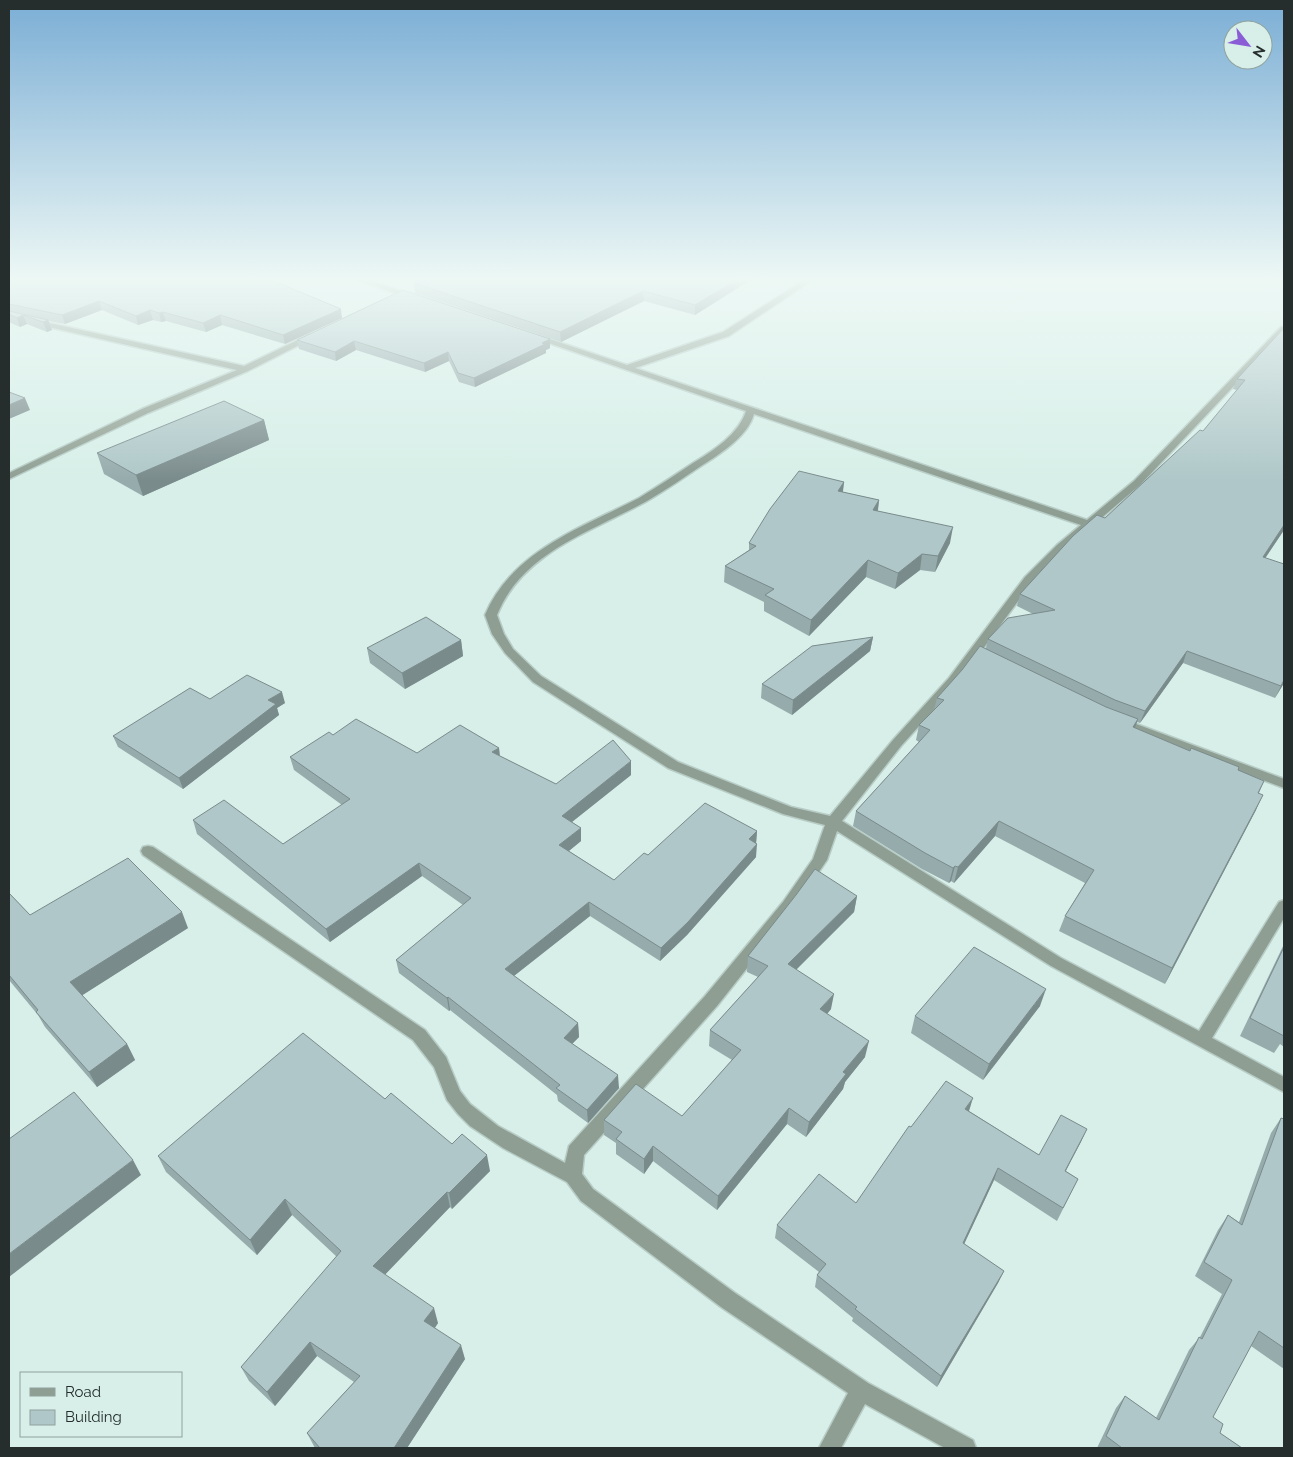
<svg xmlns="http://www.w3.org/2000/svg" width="1293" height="1457" font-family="Raleway,sans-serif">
<rect width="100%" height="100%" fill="#d7efe8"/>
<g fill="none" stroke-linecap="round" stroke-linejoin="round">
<!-- minor casing -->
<g stroke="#b7ccc6" stroke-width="3">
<g id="minor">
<polygon points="350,277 360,277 418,297 411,299"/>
<path d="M809,277H817L729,336L635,368L1087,520L1134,481L1281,327H1284V333L1140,485L1065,549L1033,581L957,684L901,746L842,821L1061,958L1199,1031L1279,902L1284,900V918L1212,1038L1284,1077V1092L1051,966L837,831L827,860L793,910L717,1006L584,1155L582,1174L593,1189L735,1293L868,1383L973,1440L976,1448H945L865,1404L841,1448H819L848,1393L721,1307L581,1201L567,1182L503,1148L470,1126L458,1114L447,1100L434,1067L413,1040L143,855L141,851L143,847L148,846L153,847L425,1030L446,1057L460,1091L470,1104L498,1126L565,1163L569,1146L705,996L783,902L813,859L825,825L783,814L668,768L533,682L505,653L492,634L485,615C512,551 581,528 639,498C657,487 675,475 693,463C713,451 739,434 746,411L531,337L538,335L627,365L723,332ZM754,414L1081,525L1057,545L1025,577L949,678L893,740L830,816L791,807L678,762L541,676L513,649L504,634L497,615C522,552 593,531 647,501C666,490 683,478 701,466C720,454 748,436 754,414Z"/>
<polygon points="9,314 244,366 310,334 317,336 248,371 148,413 9,479 9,473 142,409 237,370 9,318"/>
<polygon points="1120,718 1284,779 1284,788 1116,725 1114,722"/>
</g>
</g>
<!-- minor -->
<use href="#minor" fill="#8f9e92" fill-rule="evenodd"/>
</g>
<!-- wall -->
<g fill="#96abac">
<polygon points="9,277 342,318 285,344 222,325 206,332 166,321 161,322 153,320 138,325 102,310 65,324 49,321 52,330 47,332 27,324 20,327 9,322"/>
<polygon points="755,277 695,315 644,301 561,342 415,293 414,283"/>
<polygon points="1284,328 1284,530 1265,558 1284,683 1275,698 1183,663 1140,723 1137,722 1135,728 1264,781 1259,793 1256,810 1165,984 1059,931 1065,916 1085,883 995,836 954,883 951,881 949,883 922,869 853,826 856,811 919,742 916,740 919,725 934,710 937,698 986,648 988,639 1033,614 1017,606 1020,594 1203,431 1237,390 1233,389 1237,379"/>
<polygon points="297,340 550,348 546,350 546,353 475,387 459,382 449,361 425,372 356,350 336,361 299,349"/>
<polygon points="264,420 269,440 143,496 104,474 97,453"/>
<polygon points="844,482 843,492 879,500 878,511 950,543 935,572 920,570 895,589 866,577 809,636 764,611 764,602 724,582 725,566 749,550 749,543"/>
<polygon points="873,637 870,651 792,715 761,698 762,684"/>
<polygon points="461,640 463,656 405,689 370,663 367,648"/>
<polygon points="210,699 285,703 277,708 279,715 183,789 118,747 113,736"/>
<polygon points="333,735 417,753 499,748 500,756 556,784 631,775 572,822 581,828 581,841 569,851 614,880 648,855 757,831 756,843 756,857 687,935 660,961 590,916 514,976 578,1023 579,1037 572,1044 619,1088 588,1123 558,1101 557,1095 450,1010 449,1011 399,973 396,960 463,905 422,876 330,942 197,834 193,820 283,844 342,805 294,770 290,757"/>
<polygon points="9,893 30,915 188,928 82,995 127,1044 135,1060 97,1087 45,1027 38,1015 9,980"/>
<polygon points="857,896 854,912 796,969 831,1009 827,1014 865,1057 845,1082 843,1089 806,1137 787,1124 717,1210 653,1161 644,1174 616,1154 616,1143 604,1135 604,1120 682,1116 732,1060 709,1046 710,1030 758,977 747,972 748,956"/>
<polygon points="1284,944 1284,1047 1280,1044 1274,1053 1240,1036"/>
<polygon points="1040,1006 983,1080 911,1033 915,1016"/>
<polygon points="385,1099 490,1171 452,1209 450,1207 384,1275 438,1323 435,1328 465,1359 407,1448 315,1448 307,1433 354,1382 317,1356 275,1406 249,1381 241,1367 337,1257 292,1215 257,1255 166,1172 158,1156"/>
<polygon points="969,1111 1039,1155 1087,1129 1066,1171 1078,1179 1057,1221 994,1180 964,1244 1004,1271 998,1283 937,1387 852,1321 853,1318 815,1287 817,1275 819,1272 775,1238 777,1225 856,1203 911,1127"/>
<polygon points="1281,1118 1284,1119 1284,1369 1251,1346 1213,1417 1220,1433 1242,1448 1097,1448 1116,1408 1125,1396 1156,1418 1189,1350 1200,1337 1222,1294 1195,1276 1218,1230 1228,1215 1239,1222 1271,1133"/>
</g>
<!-- shaded-wall -->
<g fill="#7a8b8c">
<polygon points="741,277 755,277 695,315 695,305"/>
<polygon points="643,291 644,301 561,342 560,332"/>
<polygon points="99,301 102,310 65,324 62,315"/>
<polygon points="341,309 342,318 285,344 283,335"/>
<polygon points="150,310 153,320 138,325 136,316"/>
<polygon points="163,312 166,321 161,322 159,313"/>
<polygon points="23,315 27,324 20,327 17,318"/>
<polygon points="220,315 222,325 206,332 203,323"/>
<polygon points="48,320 52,330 47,332 43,322"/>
<polygon points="550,339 550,348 546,350 546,353 475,387 474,378"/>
<polygon points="354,341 356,350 336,361 335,352"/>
<polygon points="448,352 449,361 425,372 424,363"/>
<polygon points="25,398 30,410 9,419 9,405"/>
<polygon points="264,420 269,440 143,496 136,475"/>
<polygon points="844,482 842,497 838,491"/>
<polygon points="879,500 877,516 873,510"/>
<polygon points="1284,525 1284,530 1258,569 1263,557"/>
<polygon points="953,527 950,543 935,572 938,556"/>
<polygon points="922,554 920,570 895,589 898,573"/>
<polygon points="868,560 866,577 809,636 811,620"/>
<polygon points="873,637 870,651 792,715 793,700"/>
<polygon points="461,640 463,656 405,689 402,673"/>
<polygon points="1187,651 1183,663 1140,723 1145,711"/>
<polygon points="1284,680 1284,683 1275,698"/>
<polygon points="282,692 285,703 277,708 279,715 183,789 179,778 268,700"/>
<polygon points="1138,719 1133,734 1133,727"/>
<polygon points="499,748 500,761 492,752"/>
<polygon points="631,761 631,775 563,829 562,816"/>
<polygon points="1263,795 1256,810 1165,984 1172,968"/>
<polygon points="999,821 995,836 954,883 958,867"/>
<polygon points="581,828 581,841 560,858 559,845"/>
<polygon points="757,831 756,844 749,839"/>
<polygon points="757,844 756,857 687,935 660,961 661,948"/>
<polygon points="419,863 422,876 330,942 326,929"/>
<polygon points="955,866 951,881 949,883 953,868"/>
<polygon points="857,896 854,912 786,980 788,964"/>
<polygon points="589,902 590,916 506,982 505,969"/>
<polygon points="182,912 188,928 78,998 70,982"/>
<polygon points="1046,989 1040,1006 983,1080 989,1064"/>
<polygon points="834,994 831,1009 818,1025 820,1009"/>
<polygon points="448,997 450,1010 449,1011 447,998"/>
<polygon points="578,1023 579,1037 565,1051 564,1038"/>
<polygon points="869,1041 865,1057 845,1082 843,1089 806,1137 809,1122 843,1072"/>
<polygon points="127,1044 135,1060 97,1087 89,1072"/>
<polygon points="618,1075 619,1088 588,1123 587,1110"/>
<polygon points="973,1098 969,1111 961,1122 965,1109"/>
<polygon points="789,1108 787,1124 717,1210 718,1196"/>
<polygon points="1087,1129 1081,1142 1059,1183 1065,1171"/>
<polygon points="653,1146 653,1161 644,1174 644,1159"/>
<polygon points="487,1155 490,1171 452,1209 449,1193"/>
<polygon points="133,1160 141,1175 9,1277 9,1254"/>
<polygon points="998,1168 994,1180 959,1255 963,1243"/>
<polygon points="447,1192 450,1207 378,1282 373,1266"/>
<polygon points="285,1199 292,1215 257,1255 250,1240"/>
<polygon points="1004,1271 998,1283 937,1387 941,1376"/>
<polygon points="434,1308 438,1323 429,1336 424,1321"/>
<polygon points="310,1342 317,1356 275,1406 267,1392"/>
<polygon points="461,1345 465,1359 407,1448 394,1448"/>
</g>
<!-- building -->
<g fill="#afc7c8" stroke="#7a8b8c">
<polygon points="9,277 264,277 341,309 283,335 220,315 203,323 163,312 159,313 150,310 136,316 99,301 62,315 9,304"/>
<polygon points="426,277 741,277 695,305 643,291 560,332 414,283"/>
<polygon points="403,290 550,339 542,343 545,344 474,378 458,373 448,352 424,363 354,341 335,352 297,340"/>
<polygon points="9,311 48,320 43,322 23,315 17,318 9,314"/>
<polygon points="1284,328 1284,525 1263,557 1284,564 1284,680 1281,686 1187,651 1145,711 1115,700 988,639 1008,618 1055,610 1020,594 1073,536 1097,515 1105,518 1200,430 1203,431 1245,380 1237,379"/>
<polygon points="9,392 25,398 9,405"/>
<polygon points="224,401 264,420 136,475 97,453"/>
<polygon points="799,471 844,482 838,491 879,500 873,510 953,527 938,556 922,554 898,573 868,560 811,620 765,595 774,589 725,566 756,546 749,543 770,509"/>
<polygon points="426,617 461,640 402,673 367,648"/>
<polygon points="873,637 793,700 762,684 812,646"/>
<polygon points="980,646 1106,707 1138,719 1133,727 1190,751 1191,748 1239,767 1238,770 1264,781 1258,793 1263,795 1172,968 1065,916 1094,870 999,821 958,867 955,866 953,868 925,853 856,811 930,730 919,725 944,700 937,698 962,670"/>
<polygon points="247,675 282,692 268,700 276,704 179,778 113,736 190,688 210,699"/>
<polygon points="356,719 417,753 460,725 499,748 492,752 556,784 613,740 631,761 562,816 581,828 559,845 614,880 644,853 648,855 705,803 757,831 749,839 757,844 688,922 661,948 589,902 505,969 578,1023 564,1038 618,1075 587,1110 556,1088 560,1085 448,997 447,998 396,960 471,898 419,863 326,929 193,820 224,800 283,844 350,799 290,757 329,732 333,735"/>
<polygon points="128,858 182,912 70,982 127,1044 89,1072 36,1012 38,1010 9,975 9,893 30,915"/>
<polygon points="815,869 857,896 788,964 834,994 820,1009 869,1041 843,1072 846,1074 809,1122 789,1108 718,1196 653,1146 644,1159 616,1139 622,1132 604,1120 636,1084 682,1116 741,1050 710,1030 768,966 748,956 796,895"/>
<polygon points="974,947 1046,989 989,1064 915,1016"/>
<polygon points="1284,947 1284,1036 1250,1018"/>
<polygon points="303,1033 385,1099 391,1093 452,1144 462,1134 487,1155 449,1193 447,1192 373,1266 434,1308 424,1321 461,1345 394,1448 320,1448 307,1433 360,1376 310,1342 267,1392 241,1367 341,1251 285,1199 250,1240 158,1156"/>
<polygon points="946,1081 973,1098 965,1109 1039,1155 1061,1115 1087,1129 1065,1171 1078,1179 1063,1208 998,1168 963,1243 1004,1271 941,1376 855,1309 857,1307 817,1275 826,1264 777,1225 819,1174 856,1203 909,1126 911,1127"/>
<polygon points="74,1092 133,1160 9,1254 9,1139"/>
<polygon points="1281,1118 1284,1119 1284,1348 1259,1331 1213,1417 1223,1424 1220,1433 1242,1448 1122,1448 1106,1436 1125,1396 1159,1420 1199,1337 1202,1339 1232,1280 1204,1262 1228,1215 1242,1225"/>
</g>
<!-- sky -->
<linearGradient id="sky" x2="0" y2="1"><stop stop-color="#7baed5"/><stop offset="0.58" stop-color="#edf8f5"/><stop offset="1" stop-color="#edf8f5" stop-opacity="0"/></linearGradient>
<rect width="1293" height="481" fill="url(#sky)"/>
<!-- border -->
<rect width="1293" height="1457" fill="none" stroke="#252e2c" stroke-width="20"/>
<!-- legend -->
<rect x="20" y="1372" width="162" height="65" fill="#d7efe8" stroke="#90a29d"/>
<rect x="30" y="1388" width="25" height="8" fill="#8f9e92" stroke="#90a29d"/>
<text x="65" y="1397" font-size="15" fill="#252e2c">Road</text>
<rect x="30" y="1410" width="25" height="15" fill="#afc7c8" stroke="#90a29d"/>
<text x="65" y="1422" font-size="15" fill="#252e2c">Building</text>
<!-- north arrow -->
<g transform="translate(1248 45) rotate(121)"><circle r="24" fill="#d7efe8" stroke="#90a29d"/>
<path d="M0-4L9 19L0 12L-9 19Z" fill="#8a5dd7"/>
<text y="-8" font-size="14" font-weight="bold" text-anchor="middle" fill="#252e2c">N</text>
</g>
</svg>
